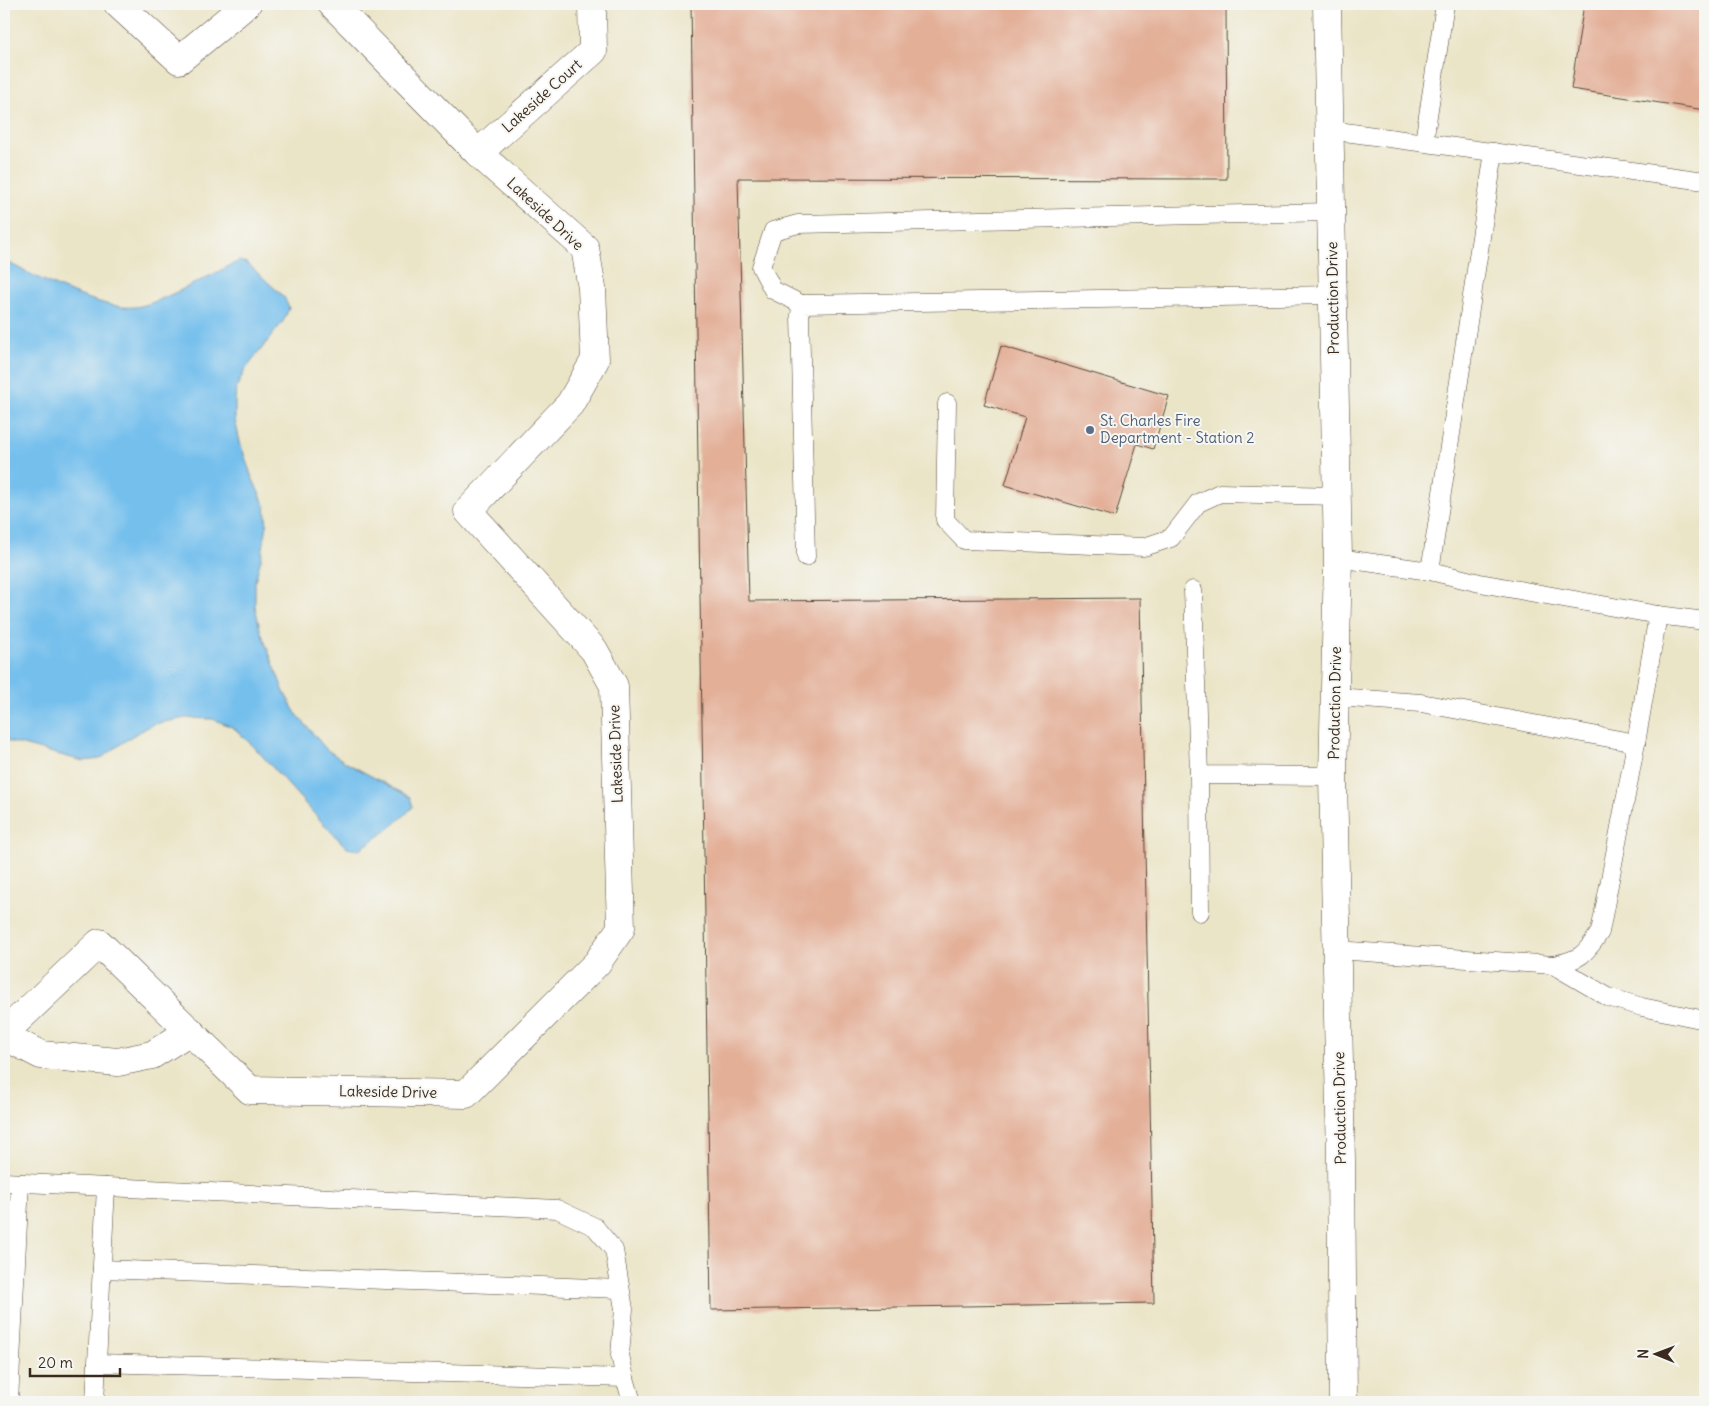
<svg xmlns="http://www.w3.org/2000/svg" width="1709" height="1406" font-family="Delius,sans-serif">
<rect width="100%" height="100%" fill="#f6f6f2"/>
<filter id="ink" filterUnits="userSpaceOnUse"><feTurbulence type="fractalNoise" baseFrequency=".02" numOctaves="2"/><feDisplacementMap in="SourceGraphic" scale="10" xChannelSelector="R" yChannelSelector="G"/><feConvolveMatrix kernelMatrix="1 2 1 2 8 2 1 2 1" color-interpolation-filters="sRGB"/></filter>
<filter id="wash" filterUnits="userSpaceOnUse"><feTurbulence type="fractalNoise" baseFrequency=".0096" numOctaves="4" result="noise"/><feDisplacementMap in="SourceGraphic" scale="20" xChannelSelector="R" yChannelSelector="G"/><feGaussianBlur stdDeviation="1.12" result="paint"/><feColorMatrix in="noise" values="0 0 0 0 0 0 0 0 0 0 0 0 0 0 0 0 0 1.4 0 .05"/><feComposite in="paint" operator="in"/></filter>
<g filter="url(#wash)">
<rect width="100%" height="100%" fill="#ebe5c8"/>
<!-- water -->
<path fill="#74bfed" stroke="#587486" d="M4,260C32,276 103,311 135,307C151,305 167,296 181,290C201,280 220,271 239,261L247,263L284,297L289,308L284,320L245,370L236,388L235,401V420L240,442L251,475L265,506L267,525L261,559L255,581V606L260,629L284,692L295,712L326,749L345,762L410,797L413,807C396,824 378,838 358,850L347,848L319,819L256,749L234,728L213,719L186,718L154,724L132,736L100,759L83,761L4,740Z"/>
<g id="blocks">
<!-- building -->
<g fill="#e3af97">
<polygon points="691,4 1226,4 1227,179 738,178 749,601 1140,598 1154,1303 711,1310"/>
<polygon points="1584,4 1705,4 1705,110 1571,89"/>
<polygon points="1001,346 1169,396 1153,449 1137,444 1115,517 1005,485 1025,417 984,405"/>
</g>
</g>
</g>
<g filter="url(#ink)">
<use href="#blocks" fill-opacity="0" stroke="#554638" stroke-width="1"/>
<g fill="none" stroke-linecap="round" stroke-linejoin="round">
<!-- lane casing -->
<g stroke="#554638" stroke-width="19">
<g id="lane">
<polyline points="1330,130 1705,181"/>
<polyline points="1424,142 1445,4"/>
<polyline points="801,304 773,290 761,267 773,231 798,224 1331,212"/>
<polyline points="947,403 945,520 964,540 1144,547 1171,538 1198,503 1220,493 1337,496"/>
<polyline points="806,557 800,316 801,304 1333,295"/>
<polyline points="1338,558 1430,571 1480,583 1658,615 1705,621"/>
<polyline points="1430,571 1494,152"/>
<polyline points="1193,590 1199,775 1333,776"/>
<polyline points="1335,697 1421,703 1636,743 1658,615"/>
<polyline points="1199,775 1200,912"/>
<path d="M1336,950L1553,965C1580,960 1585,955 1600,932L1636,743"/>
<polyline points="1553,965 1608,997 1642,1007 1705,1020"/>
<polyline points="4,1182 557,1209 595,1227 614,1250 624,1309 620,1355 625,1378 632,1402"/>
<polyline points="102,1269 620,1289"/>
<polyline points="97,1363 625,1378"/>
<polyline points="9,1402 20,1183"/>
<polyline points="95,1402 106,1187"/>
</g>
</g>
<!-- street casing -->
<g stroke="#554638" stroke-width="29">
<g id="street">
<polyline points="118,4 179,60 247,4"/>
<polyline points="1327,4 1338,558 1333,776 1341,1160 1343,1402"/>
<polyline points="478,153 593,51 592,4"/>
<polyline points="4,1033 99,943 250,1090 466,1094 597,963 621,928 614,686 594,650 468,511 570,404 595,360 592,288 585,248 478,153 332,4"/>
<polyline points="4,1036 41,1055 118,1062 152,1055 190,1031"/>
</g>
</g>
<!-- lane -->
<use href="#lane" stroke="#fff" stroke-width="18"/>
<!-- street -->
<use href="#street" stroke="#fff" stroke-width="28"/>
</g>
</g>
<!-- markers -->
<circle fill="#5c6f8a" stroke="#f6f6f2" stroke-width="2" cx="1090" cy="430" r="5"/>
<g text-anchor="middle" stroke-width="4" stroke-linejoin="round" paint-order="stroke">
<!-- street labels -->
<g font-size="15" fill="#3b2a1e" stroke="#f6f6f2">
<text transform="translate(542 96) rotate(-42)" y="5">Lakeside Court</text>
<text transform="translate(545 214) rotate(43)" y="5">Lakeside Drive</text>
<text transform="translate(1333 298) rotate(-91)" y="5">Production Drive</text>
<text transform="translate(1335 703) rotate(-89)" y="5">Production Drive</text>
<text transform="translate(616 754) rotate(-92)" y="5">Lakeside Drive</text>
<text transform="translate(388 1092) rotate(1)" y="5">Lakeside Drive</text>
<text transform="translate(1340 1108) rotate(-91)" y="5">Production Drive</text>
</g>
<!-- service labels -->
<g font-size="15" fill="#4e5e75" stroke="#f6f6f2" text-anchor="start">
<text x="1100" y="426">St. Charles Fire<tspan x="1100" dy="17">Department - Station 2</tspan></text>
</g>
</g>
<!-- margin -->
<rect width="1709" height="1406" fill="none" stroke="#f6f6f2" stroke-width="20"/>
<!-- north arrow -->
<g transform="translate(1656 1354) rotate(271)" stroke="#f6f6f2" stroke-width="4" paint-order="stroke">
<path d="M0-4L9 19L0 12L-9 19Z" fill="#3b2a1e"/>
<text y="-8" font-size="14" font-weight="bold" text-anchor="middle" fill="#3b2a1e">N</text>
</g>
<!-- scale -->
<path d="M30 1368v8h90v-8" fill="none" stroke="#3b2a1e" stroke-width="2.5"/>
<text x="38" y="1368" font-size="15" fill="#3b2a1e" stroke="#f6f6f2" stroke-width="4" paint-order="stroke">20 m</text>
</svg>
